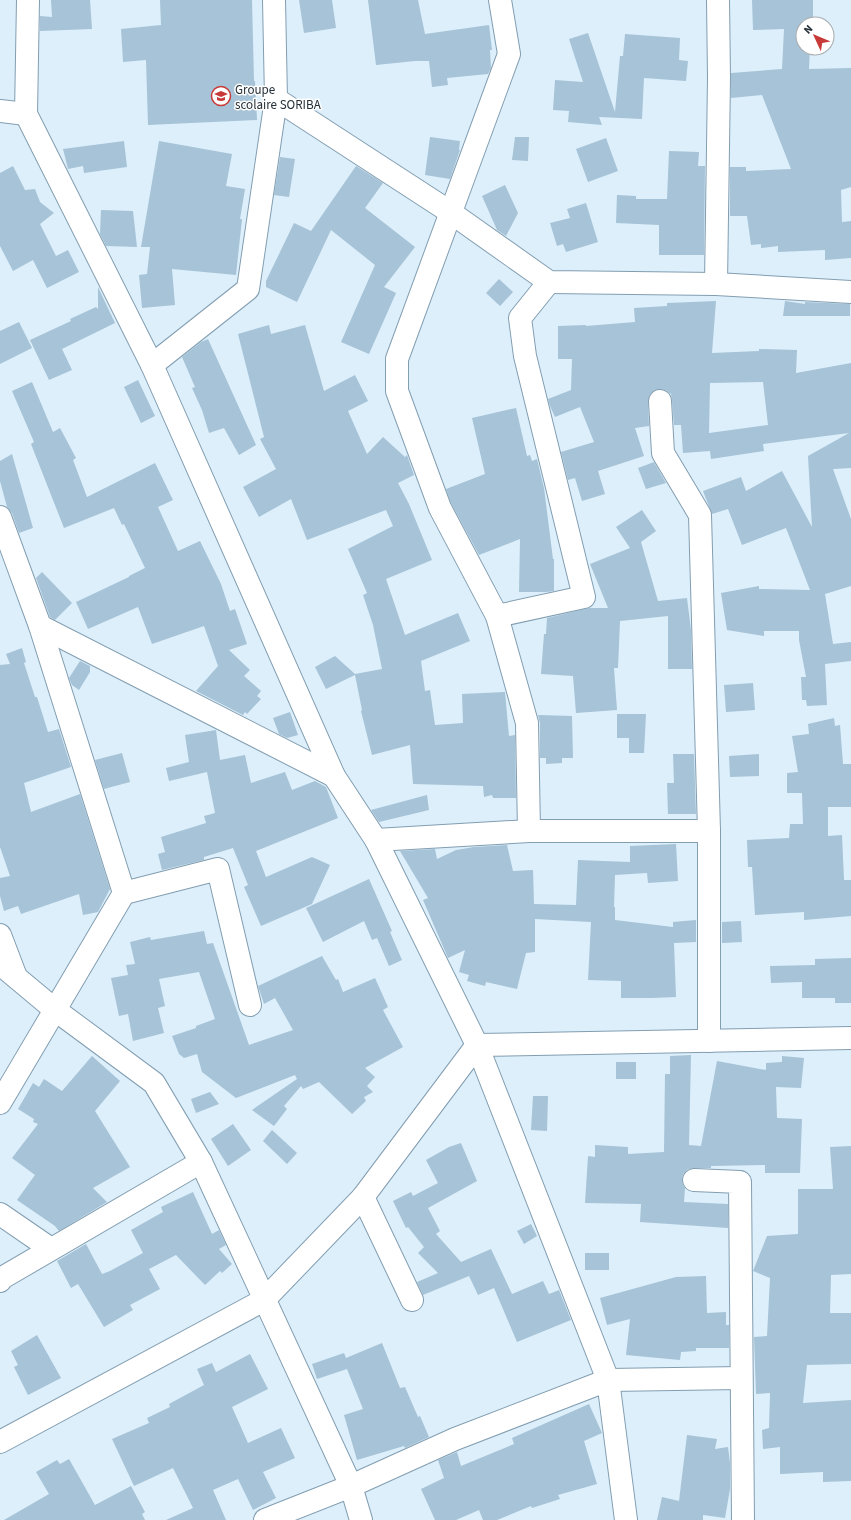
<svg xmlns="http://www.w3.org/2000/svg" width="851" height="1520" font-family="'Source Sans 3',sans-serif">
<rect width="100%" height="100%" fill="#ddeffb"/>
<!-- building -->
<g fill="#a6c3d7" fill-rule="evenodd">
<polygon points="51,0 90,0 92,29 40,31 40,16 52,17"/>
<polygon points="160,0 252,0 254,81 255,81 257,120 148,125 146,60 123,62 121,29 161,25"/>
<polygon points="299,0 332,0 336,28 304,33"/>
<polygon points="368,0 418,0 425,34 489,25 492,50 490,50 491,68 488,74 447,78 448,85 432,87 429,61 415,61 376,65"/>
<polygon points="752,0 813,0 813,20 803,20 803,48 810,48 809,69 851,68 851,187 841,190 842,222 851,221 851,258 825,260 825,250 778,252 778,246 761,248 761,244 751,245 747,216 730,216 730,167 746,167 746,171 791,169 762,95 731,98 731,73 782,69 784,29 753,30"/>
<polygon points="588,33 615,112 620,56 623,56 625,34 680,38 679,60 688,61 686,81 644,78 642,119 599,117 602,125 568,122 569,111 553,110 555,80 583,82 569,39"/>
<polygon points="430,137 460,141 459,150 460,150 450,179 425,175"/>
<polygon points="515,137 529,137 528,161 512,160"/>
<polygon points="606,138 618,171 588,182 576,149"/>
<polygon points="124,141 127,167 84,173 83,166 68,169 63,149"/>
<polygon points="159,141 232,154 226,186 245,189 240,219 242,219 236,275 172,269 175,305 142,308 139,275 147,274 150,247 141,247"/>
<polygon points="669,151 699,152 698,166 705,166 704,255 659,255 659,225 616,223 617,195 636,196 636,199 667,199"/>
<polygon points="280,157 295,159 289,197 274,195"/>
<polygon points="13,166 25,190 35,189 40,202 54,213 40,224 56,256 68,250 79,272 47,288 33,260 13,271 0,246 0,173"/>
<polygon points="356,166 383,183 365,208 415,247 384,287 396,293 369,354 341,342 375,265 331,230 297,302 266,287 266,281 294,223 311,231"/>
<polygon points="505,185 518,213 506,236 497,230 482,196"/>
<polygon points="586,203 598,242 566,252 563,244 557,246 550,223 570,218 567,209"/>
<polygon points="101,210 133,211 137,247 106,246 100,234"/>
<polygon points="499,279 513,292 500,306 486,293"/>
<polygon points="98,287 115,323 62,349 72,370 49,380 30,340 71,321 70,319 96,307 98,309"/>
<path d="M716,301L712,353L759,351V349L797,350L796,373L851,363V468L833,469L851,519V586L825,594L833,644L851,642V661L825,664L827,705L807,706L806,700H802L801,677H806L799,640V631H764V636L727,630L721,593L759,586V589L810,590L786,528L742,545L728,509L712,514L703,491L741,477L746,491L782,471L812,527L808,456L849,433L763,444L764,451L711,459L710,451L683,453L681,425H674L672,400L671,394L665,390L659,389L653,391L649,396L648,402L649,426L635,428L644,456L598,471L605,494L582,501L575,478L568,480L561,452L594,442L580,407L555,417L550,406L548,399L571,390L572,359H558V326L586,325V326L635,322L634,308L667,306V303ZM763,382L768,425L709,433L710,383Z"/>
<polygon points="785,301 805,304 805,302 850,304 850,316 783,316"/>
<polygon points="19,322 32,348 0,364 0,331"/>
<polygon points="269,325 271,334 305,325 324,391 355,375 368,401 348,411 367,454 383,437 405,457 407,455 414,475 398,483 409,504 432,560 386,579 405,635 458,613 470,641 421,661 425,691 430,690 435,725 463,723 462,694 505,692 509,736 515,735 516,798 493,798 492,795 484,797 483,786 413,784 410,745 372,755 361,711 362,710 355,675 326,689 315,667 335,656 355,674 382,669 373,625 363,595 367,593 348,549 393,526 386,510 307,540 291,499 259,517 243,487 276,469 260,439 264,437 238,334"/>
<polygon points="208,339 256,445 239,455 224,428 209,433 202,410 192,388 195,387 182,357 201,342"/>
<polygon points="138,380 155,416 141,423 124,387"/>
<polygon points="32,382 53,432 60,428 76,458 73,460 87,497 155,463 173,500 158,507 178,551 200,541 221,584 230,611 235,609 247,644 229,650 250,670 244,676 261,691 257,696 261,699 247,714 245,712 243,715 196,691 218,666 204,626 152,644 138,607 88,629 76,602 129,577 129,576 145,568 124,524 122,525 114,508 64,528 31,444 34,442 12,391"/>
<polygon points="516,408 527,456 530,455 532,461 537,459 544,488 553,559 554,559 554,591 547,592 519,592 520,539 479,555 451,503 446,489 485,474 472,418"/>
<polygon points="12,454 33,528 19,533 12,513 7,507 0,481 0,461"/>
<polygon points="654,462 666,483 646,489 638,468"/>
<polygon points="642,510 656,531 641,542 658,601 687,598 691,630 692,669 668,669 668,616 620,621 618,668 614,668 617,710 576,713 573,676 541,674 544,634 546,634 547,618 589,608 608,608 590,564 630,548 616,527"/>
<polygon points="42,572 72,603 55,620 50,617 36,578"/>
<polygon points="22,648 26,662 24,663 35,697 37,697 48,732 59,729 71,767 24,783 31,812 80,794 110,889 98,912 83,915 79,894 21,914 18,906 4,911 0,896 0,878 10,876 0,847 0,665 10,664 6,654"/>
<polygon points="80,661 90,666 90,672 79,690 72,685 69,678"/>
<polygon points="753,683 755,710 726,712 724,685"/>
<polygon points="290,712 298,735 287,738 279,734 273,718"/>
<polygon points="617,714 646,714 644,753 629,753 629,738 617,738"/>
<polygon points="538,715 572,716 573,758 562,758 562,763 546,764 546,758 540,758 540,723"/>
<polygon points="834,718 835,726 840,725 843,764 851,764 851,807 828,807 828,836 842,835 844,880 851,880 851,916 804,920 804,912 755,915 752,867 748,867 747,840 789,838 790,824 803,824 802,793 787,793 787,773 798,772 792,736 809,734 808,724"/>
<polygon points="216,730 220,760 245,755 251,783 285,772 292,790 315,781 326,787 338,818 256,851 266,877 312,857 330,865 312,904 261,926 244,887 248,885 233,848 204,857 204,860 162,870 158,854 165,852 161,837 206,823 204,816 215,813 207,772 169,781 166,768 189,762 185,735"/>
<polygon points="122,753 130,782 104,789 95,760"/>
<polygon points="673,754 694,754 696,814 668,814 667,783 674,783"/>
<polygon points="759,754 759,776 730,777 729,756"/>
<polygon points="427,795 429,810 379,822 371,810"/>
<polygon points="676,844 678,881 648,883 647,873 615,875 614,907 615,907 615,920 673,927 673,922 696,920 696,942 674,943 676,997 652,998 621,998 621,981 588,980 591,922 535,919 535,952 526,953 517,989 486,982 485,986 467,981 469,975 459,972 465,950 448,958 423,900 428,898 400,851 435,849 437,859 456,850 474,847 507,845 513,871 533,870 534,904 576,905 578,860 630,862 630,846"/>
<polygon points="369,879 392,931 390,932 402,960 389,966 377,938 372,940 364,921 323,942 306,908"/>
<polygon points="741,921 742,942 722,943 722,922"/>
<polygon points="204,931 207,944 213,943 249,1045 293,1030 275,998 264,1004 258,986 322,956 336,980 338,979 343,992 375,978 388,1007 383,1010 403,1047 365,1068 375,1077 367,1086 373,1092 364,1097 366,1101 352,1114 319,1082 303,1089 301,1086 284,1106 287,1109 274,1126 252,1110 297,1079 295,1075 236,1098 202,1072 197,1054 184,1058 179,1054 172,1036 196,1028 196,1026 215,1019 199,972 159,979 165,1006 158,1008 164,1033 133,1041 128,1014 119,1016 111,978 128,975 126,965 135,964 130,942 150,937 151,940"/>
<polygon points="851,958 851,1003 835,1003 835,998 802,998 802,982 771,983 770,966 815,965 815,959"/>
<polygon points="691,1055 689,1145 701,1146 717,1061 766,1070 766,1063 782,1062 782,1056 804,1058 801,1088 776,1087 777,1118 802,1119 800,1173 765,1173 765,1165 711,1166 711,1168 695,1168 688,1169 683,1174 682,1179 683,1185 685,1188 684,1202 728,1204 728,1228 640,1222 641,1204 585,1203 588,1156 595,1157 595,1145 628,1147 628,1154 664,1152 665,1074 670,1074 670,1056"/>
<polygon points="92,1056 120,1081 95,1111 130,1167 93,1188 107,1202 59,1231 55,1226 17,1200 35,1175 12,1158 38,1124 33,1122 34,1119 18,1109 33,1083 39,1087 44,1079 62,1091"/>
<rect x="616" y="1062" width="20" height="17"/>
<polygon points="210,1092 219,1104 196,1113 191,1099"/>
<polygon points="533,1096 548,1096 547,1131 531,1130"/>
<polygon points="233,1124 251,1150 228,1166 211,1139"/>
<polygon points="272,1130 297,1153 287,1164 263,1141"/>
<polygon points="461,1143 477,1181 428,1208 440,1231 436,1234 461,1262 491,1249 512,1294 543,1281 549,1294 559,1290 571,1320 517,1342 494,1288 478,1295 469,1276 423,1295 417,1282 438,1273 418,1253 424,1247 408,1227 406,1228 393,1201 411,1192 413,1196 438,1183 426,1160 449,1147"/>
<polygon points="851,1146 851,1274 831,1275 830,1313 851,1313 851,1364 807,1365 803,1403 851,1400 851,1481 823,1482 823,1472 780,1474 780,1447 763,1449 762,1430 769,1428 770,1393 756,1394 754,1337 767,1336 770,1278 753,1271 767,1236 798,1234 798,1189 833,1189 830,1147"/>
<polygon points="193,1192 212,1234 219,1230 226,1245 219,1249 232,1264 222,1273 220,1271 205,1285 176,1255 149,1269 160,1289 130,1305 133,1310 104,1327 78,1284 71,1288 57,1261 86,1244 102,1274 110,1271 143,1253 131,1230 163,1212 161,1207"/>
<polygon points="531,1224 537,1236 524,1244 517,1231"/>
<rect x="585" y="1253" width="24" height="17"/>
<polygon points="706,1276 707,1313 726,1312 726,1325 729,1325 729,1348 696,1348 696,1351 681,1352 680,1360 626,1355 630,1319 607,1325 600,1298 676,1277"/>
<polygon points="37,1335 61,1378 28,1395 14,1367 18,1365 11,1351"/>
<polygon points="382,1343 400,1388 405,1387 418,1417 420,1416 429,1437 405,1448 404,1446 357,1460 344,1415 363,1409 347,1369 317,1379 312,1364 344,1353 346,1358"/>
<polygon points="250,1354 268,1389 232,1407 248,1443 281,1428 295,1458 263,1472 276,1498 253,1510 238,1479 213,1490 226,1520 166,1520 193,1508 173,1468 134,1486 112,1439 149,1423 147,1418 170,1407 169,1404 204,1385 197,1369 212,1363 216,1372"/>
<polygon points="589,1404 602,1433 584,1441 597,1484 558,1495 560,1499 532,1508 531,1506 497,1520 483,1520 479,1510 456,1520 435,1520 421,1489 444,1478 438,1460 457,1452 461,1466 514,1444 512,1438"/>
<polygon points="687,1435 717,1439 715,1449 728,1447 730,1463 730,1489 725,1518 703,1515 703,1520 657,1520 662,1497 679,1501"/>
<polygon points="69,1459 95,1505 131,1486 145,1512 142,1514 145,1520 4,1520 49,1494 36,1472 57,1460 60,1464"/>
</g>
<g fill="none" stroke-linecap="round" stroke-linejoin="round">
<!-- minor casing -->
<g stroke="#829eb1" stroke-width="24">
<g id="minor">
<polyline points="28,0 26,114 152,365 334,776 376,840 477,1045 608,1380 626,1520"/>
<polyline points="500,0 509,54 397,359 397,391 440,508 497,616 527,723 529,831"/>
<polyline points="276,99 450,212 549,282 716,284 851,292"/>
<polyline points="0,111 26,114"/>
<polyline points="716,284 719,78 718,0"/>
<polyline points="152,365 248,289 276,99 274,0"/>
<polyline points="660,401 663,453 700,515 709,831 709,1041"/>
<polyline points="0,517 40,626 334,776"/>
<polyline points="497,616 584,597 525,356 520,318 549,282"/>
<polyline points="376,840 529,831 709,831"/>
<polyline points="124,893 218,869 250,1005"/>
<polyline points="0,935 16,977"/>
<polyline points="0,964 54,1009 154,1083 201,1162 351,1486 361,1520"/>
<polyline points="0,1103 124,893 40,626"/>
<polyline points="694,1180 740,1182 743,1520"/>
<polyline points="363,1197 412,1300"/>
<polyline points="0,1214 51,1249"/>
<polyline points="0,1281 2,1278 201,1162"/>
<polyline points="0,1442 264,1300 363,1197 477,1045 851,1038"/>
<polyline points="265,1520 351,1486 455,1439 608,1380 741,1378"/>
</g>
</g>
<!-- minor -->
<use href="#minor" stroke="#fff" stroke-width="22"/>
</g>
<!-- icons -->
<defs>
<g id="school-ring" transform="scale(1)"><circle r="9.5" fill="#fff" stroke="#c83a38" stroke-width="1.5"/><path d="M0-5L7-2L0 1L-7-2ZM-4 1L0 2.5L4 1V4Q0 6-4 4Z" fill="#c83a38"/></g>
</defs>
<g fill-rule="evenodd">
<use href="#school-ring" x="221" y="96"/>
</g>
<g text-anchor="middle" stroke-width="3" stroke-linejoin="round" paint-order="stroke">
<!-- poi labels -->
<g font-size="13" fill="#253038" stroke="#fff" text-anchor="start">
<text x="235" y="94">Groupe<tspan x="235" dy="15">scolaire SORIBA</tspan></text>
</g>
</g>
<!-- north arrow -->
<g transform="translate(815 36) rotate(314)"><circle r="19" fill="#ffffff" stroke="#a8acaf"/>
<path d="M0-3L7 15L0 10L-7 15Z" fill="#c83a38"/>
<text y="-6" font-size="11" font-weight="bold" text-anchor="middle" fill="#253038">N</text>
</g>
</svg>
